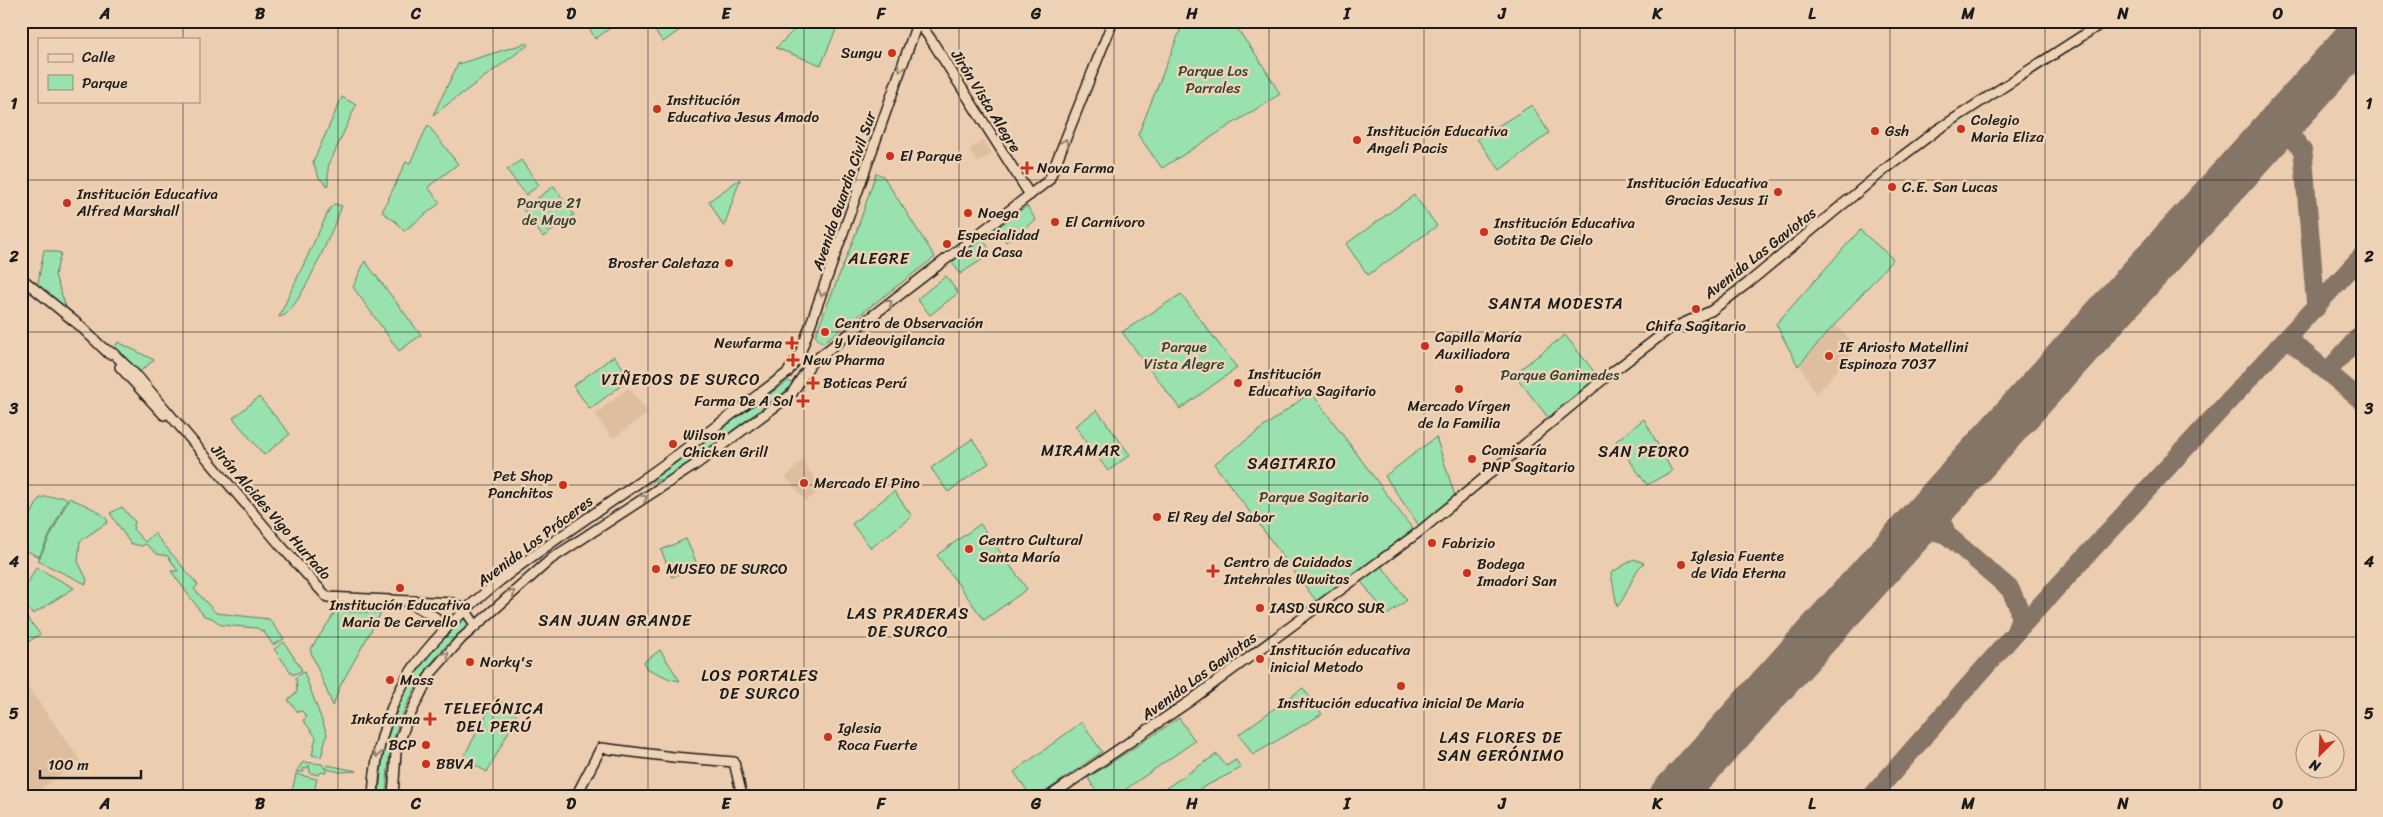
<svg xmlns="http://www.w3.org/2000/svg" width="2383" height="817" font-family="Sriracha,sans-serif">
<rect width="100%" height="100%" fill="#eccdaf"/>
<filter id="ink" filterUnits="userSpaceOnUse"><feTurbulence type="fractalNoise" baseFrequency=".02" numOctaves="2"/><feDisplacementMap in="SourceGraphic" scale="10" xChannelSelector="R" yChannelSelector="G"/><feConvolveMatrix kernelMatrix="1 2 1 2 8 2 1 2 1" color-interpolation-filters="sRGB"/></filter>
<g filter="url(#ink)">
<!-- built -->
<g fill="#dfbe9f">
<polygon points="983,140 992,153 978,163 969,150"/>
<polygon points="1835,325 1858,347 1816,394 1800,365"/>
<polygon points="629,387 648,413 615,437 611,436 595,414"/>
<polygon points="802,460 822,489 806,501 786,477"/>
<polygon points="21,677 80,760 31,796 21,796"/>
</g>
<!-- green -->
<g fill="#99e1af" stroke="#5a7e66">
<polygon points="586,21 620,21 595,39"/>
<polygon points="648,21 692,21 663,42"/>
<polygon points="803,21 833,21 837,27 821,65 776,48"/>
<polygon points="1184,21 1231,21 1257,56 1280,94 1162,168 1138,135"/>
<polygon points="527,43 528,45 433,115 458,64"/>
<polygon points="342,97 356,105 328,167 328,186 319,178 313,162"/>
<polygon points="1532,105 1549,133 1500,170 1477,139"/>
<polygon points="428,125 458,164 428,187 440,203 404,231 395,221 382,212 406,162 410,163"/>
<polygon points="521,160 539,185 526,195 507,170"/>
<polygon points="876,173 883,176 935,257 824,342 821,342 815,336 856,233"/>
<polygon points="740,179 724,227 709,201"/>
<polygon points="554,186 574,215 543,237 523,209"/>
<polygon points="1414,195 1437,226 1368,275 1346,244"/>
<path d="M334,204L342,206C334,225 298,317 279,317L330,208Z"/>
<polygon points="1027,206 1036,220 1006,242 997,228"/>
<polygon points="1860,230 1893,259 1798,366 1776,324"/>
<polygon points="982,238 992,253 960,274 952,262"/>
<polygon points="44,250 61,253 55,275 67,310 37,288"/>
<polygon points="365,261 421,335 399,351 353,287"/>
<polygon points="946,276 958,293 930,315 917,299"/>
<polygon points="1181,294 1237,368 1180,409 1122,332"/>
<polygon points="1565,335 1600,379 1550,420 1514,374"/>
<polygon points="118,342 154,360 138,373 114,349"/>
<polygon points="614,356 631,378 590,409 573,386"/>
<polygon points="788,381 792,383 791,387 668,478 644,483"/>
<polygon points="1311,392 1414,531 1317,602 1214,464"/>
<polygon points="259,397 290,434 264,455 233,418"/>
<polygon points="1097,410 1130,455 1108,471 1075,426"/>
<polygon points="1644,419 1672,471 1647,485 1616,441"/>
<polygon points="1436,437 1455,496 1420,527 1385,476"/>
<polygon points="972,439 989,463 948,492 931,468"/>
<polygon points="894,491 912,516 871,548 852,524"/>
<polygon points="43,497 65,497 67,499 39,557 21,548 21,534 39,499"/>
<path d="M69,498C80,503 104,511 108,522L80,541L78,561L87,580L86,584L38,561Z"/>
<polygon points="122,507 135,522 133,529 145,542 154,533 198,585 194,589 216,613 269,619 284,639 273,645 264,632 257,628 221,625 212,618 204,616 171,571 178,571 168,556 157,554 146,544 141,546 130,543 110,513"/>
<polygon points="980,524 1027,589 984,620 937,555"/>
<polygon points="686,539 698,566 672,577 661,550"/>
<path d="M1634,559L1644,563C1633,570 1629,594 1617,607L1611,573Z"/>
<polygon points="1381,565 1407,600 1387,615 1360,580"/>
<polygon points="36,567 74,588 33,614 21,603 21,597"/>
<polygon points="21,610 40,634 21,647"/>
<polygon points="336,611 381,613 340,686 333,706 310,650"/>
<path d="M463,618L470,625C461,632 451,639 444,648C424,669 399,714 393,742C388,760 387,778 386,796H379L383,750L401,700L425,659Z"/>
<polygon points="284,642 302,670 293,675 274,649"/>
<polygon points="660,650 680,681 670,679 646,668 644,662"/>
<polygon points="304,672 327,734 321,757 312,755 316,737 303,720 307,717 302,711 298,712 288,700 297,692 296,677"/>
<polygon points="1303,688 1322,714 1253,755 1239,734"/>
<polygon points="496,697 517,716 487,772 463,758"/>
<polygon points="1179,718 1195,741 1116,796 1099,796 1088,778"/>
<polygon points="1082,722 1102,752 1039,796 1031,796 1014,772"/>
<polygon points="1217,754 1226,766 1236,760 1241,768 1186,796 1154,796"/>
<polygon points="303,762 322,764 325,769 327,765 357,771 340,772 326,769 326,773 321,772 319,775 310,773 309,765 307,768 303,769 304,772 296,772"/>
<polygon points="296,774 317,779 313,796 291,796"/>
</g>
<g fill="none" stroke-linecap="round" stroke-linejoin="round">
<!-- taxiway -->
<g stroke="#847466" stroke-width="19">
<path d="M2265,137C2283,132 2295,136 2303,152L2316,308"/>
<polyline points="2288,339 2362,401"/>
<polyline points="2328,371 2362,333"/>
<polyline points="1946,493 1940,516 1947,535"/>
<polyline points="1911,532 1932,530 1947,535 2010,589 2018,606 2020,618 2015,633"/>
<polyline points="1872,796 2015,633 2362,256"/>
</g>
<!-- runway -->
<polyline stroke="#847466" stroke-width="45" points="1672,796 2362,33"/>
<!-- tertiary casing -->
<g stroke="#1c1c1c" stroke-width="12">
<g id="tertiary">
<polyline points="21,278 79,325 109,354"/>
<polyline points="105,349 114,354 139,378 281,546 327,597 453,603 465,610 476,626"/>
<polyline points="120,367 164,415"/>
<polyline points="412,604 435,617 444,630"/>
<polyline points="576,796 601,748 673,757 734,762 742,796"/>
<polyline points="1050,796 1190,701 1419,532 1606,377 1668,330 1711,311 1748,283 1888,167 1937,130 2105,21"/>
</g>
</g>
<!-- secondary casing -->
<g stroke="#1c1c1c" stroke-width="12">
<g id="secondary">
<polyline points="917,21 930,38 1030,195"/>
<path d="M373,796C375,749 389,700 418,661C469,593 561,537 631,488C684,451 735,412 787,373L799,356L805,340L918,21"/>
<polyline points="393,796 396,752 406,723 431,673 461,639 551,559 695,465 791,395 811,363 1049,180 1113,21"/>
</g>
</g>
<!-- tertiary -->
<use href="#tertiary" stroke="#efd3b6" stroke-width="9"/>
<!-- secondary -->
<use href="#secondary" stroke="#efd3b6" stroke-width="9"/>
</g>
<!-- one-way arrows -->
<defs><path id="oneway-chevron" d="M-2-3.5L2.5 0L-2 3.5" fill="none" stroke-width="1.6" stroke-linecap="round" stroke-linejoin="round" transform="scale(1.25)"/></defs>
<g stroke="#908171">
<use href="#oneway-chevron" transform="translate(901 68) rotate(110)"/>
<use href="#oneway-chevron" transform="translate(1065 142) rotate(-68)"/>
<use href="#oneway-chevron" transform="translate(822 293) rotate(110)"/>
<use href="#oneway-chevron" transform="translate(889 303) rotate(-38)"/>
<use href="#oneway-chevron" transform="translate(644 498) rotate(-32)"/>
<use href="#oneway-chevron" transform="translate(512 593) rotate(-41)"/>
<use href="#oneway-chevron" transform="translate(446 655) rotate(-49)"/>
<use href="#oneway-chevron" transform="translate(377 754) rotate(99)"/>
</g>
</g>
<!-- grid -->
<path fill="none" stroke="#1c1c1c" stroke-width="1" stroke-opacity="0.55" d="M183,21V39M338,21V796M493,21V796M648,21V796M804,21V796M959,21V796M1114,21V796M1269,21V796M1424,21V796M1580,21V796M1735,21V796M1890,21V796M2045,21V796M2200,21V796M183,101V796M21,180H2362M21,332H2362M21,485H2362M21,637H2362"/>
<!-- markers -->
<g fill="#c8321e" stroke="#efd3b6" stroke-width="2">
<circle cx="892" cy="53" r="5"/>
<circle cx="657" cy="109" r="5"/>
<circle cx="1961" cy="129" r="5"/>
<circle cx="1875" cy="131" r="5"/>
<circle cx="1357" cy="140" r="5"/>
<circle cx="890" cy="156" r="5"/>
<path d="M1024.5 160.5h5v5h5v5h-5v5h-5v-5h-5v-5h5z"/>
<circle cx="1892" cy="187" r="5"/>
<circle cx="1778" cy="192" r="5"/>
<circle cx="67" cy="203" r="5"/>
<circle cx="968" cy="213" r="5"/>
<circle cx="1055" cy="222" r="5"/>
<circle cx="1484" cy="232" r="5"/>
<circle cx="947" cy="244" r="5"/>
<circle cx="729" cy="263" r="5"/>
<circle cx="1696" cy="309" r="5"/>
<circle cx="825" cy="332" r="5"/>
<path d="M789.5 335.5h5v5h5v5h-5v5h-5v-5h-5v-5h5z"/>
<circle cx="1425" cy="346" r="5"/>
<circle cx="1829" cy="356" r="5"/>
<path d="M790.5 352.5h5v5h5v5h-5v5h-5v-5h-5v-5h5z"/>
<path d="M810.5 375.5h5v5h5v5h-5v5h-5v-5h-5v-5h5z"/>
<circle cx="1238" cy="383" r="5"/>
<circle cx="1459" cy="389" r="5"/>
<path d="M800.5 393.5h5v5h5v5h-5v5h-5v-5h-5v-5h5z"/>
<circle cx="673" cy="444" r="5"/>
<circle cx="1472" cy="459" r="5"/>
<circle cx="804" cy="483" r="5"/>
<circle cx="563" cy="485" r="5"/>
<circle cx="1157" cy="517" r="5"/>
<circle cx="1432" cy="543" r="5"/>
<circle cx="969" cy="549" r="5"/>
<circle cx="1681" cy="565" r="5"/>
<circle cx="656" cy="569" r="5"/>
<path d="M1210.5 563.5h5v5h5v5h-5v5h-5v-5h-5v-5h5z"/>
<circle cx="1467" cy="573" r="5"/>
<circle cx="400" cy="588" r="5"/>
<circle cx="1260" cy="608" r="5"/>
<circle cx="1260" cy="659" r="5"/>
<circle cx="470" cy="662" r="5"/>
<circle cx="390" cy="680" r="5"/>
<circle cx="1401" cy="686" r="5"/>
<path d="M427.5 711.5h5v5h5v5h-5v5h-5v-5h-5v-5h5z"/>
<circle cx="828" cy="737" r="5"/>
<circle cx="426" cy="745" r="5"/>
<circle cx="426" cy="764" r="5"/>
</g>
<g text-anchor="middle" stroke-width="5" stroke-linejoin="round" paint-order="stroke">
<!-- poi labels -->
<g font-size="15" fill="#1c1c1c" stroke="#efd3b6" text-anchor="start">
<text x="882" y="58" text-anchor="end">Sungu</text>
<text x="667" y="105">Institución<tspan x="667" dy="17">Educativa Jesus Amado</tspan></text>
<text x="1971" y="125">Colegio<tspan x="1971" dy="17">Maria Eliza</tspan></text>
<text x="1367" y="136">Institución Educativa<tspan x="1367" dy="17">Angeli Pacis</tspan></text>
<text x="1885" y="136">Gsh</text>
<text x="900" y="161">El Parque</text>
<text x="1037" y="173">Nova Farma</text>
<text x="1768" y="188" text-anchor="end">Institución Educativa<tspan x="1768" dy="17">Gracias Jesus Ii</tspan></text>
<text x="1902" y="192">C.E. San Lucas</text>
<text x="77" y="199">Institución Educativa<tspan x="77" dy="17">Alfred Marshall</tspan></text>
<text x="978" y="218">Noega</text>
<text x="1065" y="227">El Carnívoro</text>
<text x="1494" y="228">Institución Educativa<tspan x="1494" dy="17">Gotita De Cielo</tspan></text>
<text x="957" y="240">Especialidad<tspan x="957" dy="17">de la Casa</tspan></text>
<text x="719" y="268" text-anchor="end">Broster Caletaza</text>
<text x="835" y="328">Centro de Observación<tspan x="835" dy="17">y Videovigilancia</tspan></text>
<text x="1696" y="331" text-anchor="middle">Chifa Sagitario</text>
<text x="1435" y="342">Capilla María<tspan x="1435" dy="17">Auxiliadora</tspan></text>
<text x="782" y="348" text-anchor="end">Newfarma</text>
<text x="1839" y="352">IE Ariosto Matellini<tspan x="1839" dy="17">Espinoza 7037</tspan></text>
<text x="803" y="365">New Pharma</text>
<text x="1248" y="379">Institución<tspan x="1248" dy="17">Educativa Sagitario</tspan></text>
<text x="823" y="388">Boticas Perú</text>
<text x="793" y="406" text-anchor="end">Farma De A Sol</text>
<text x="1459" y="411" text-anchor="middle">Mercado Vírgen<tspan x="1459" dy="17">de la Familia</tspan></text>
<text x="683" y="440">Wilson<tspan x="683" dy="17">Chicken Grill</tspan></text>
<text x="1482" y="455">Comisaría<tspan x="1482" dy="17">PNP Sagitario</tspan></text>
<text x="553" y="481" text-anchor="end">Pet Shop<tspan x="553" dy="17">Panchitos</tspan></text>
<text x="814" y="488">Mercado El Pino</text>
<text x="1167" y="522">El Rey del Sabor</text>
<text x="979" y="545">Centro Cultural<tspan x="979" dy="17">Santa María</tspan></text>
<text x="1442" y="548">Fabrizio</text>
<text x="1691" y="561">Iglesia Fuente<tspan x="1691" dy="17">de Vida Eterna</tspan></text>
<text x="1224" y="567">Centro de Cuidados<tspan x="1224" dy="17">Intehrales Wawitas</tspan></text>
<text x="1477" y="569">Bodega<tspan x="1477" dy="17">Imadori San</tspan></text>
<text x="666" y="574">MUSEO DE SURCO</text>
<text x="400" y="610" text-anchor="middle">Institución Educativa<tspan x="400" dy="17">Maria De Cervello</tspan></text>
<text x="1270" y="613">IASD SURCO SUR</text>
<text x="1270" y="655">Institución educativa<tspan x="1270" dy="17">inicial Metodo</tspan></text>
<text x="480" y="667">Norky's</text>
<text x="400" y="685">Mass</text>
<text x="1401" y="708" text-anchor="middle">Institución educativa inicial De Maria</text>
<text x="420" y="724" text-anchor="end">Inkafarma</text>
<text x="838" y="733">Iglesia<tspan x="838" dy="17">Roca Fuerte</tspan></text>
<text x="416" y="750" text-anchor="end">BCP</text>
<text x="436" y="769">BBVA</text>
</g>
<!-- park labels -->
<g font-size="15" fill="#354339" stroke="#efd3b6">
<text x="1213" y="76">Parque Los<tspan x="1213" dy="17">Parrales</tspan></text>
<text x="549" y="208">Parque 21<tspan x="549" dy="17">de Mayo</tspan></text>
<text x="1184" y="352">Parque<tspan x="1184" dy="17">Vista Alegre</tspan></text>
<text x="1560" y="380">Parque Ganimedes</text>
<text x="1314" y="502">Parque Sagitario</text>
</g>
<!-- street labels -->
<g font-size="15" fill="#1c1c1c" stroke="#efd3b6">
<text transform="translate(986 101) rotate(58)" y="5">Jirón Vista Alegre</text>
<text transform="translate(844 191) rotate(-71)" y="5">Avenida Guardia Civil Sur</text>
<text transform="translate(1760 253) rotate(-38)" y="5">Avenida Las Gaviotas</text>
<text transform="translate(271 512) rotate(49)" y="5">Jirón Alcides Vigo Hurtado</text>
<text transform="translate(535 541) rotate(-37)" y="5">Avenida Los Próceres</text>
<text transform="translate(1199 676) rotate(-36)" y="5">Avenida Las Gaviotas</text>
</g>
<!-- neighbourhood labels -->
<g font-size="16" letter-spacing="1" fill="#1c1c1c" stroke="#efd3b6">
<text x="879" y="264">ALEGRE</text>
<text x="1556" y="309">SANTA MODESTA</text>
<text x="681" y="385">VIÑEDOS DE SURCO</text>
<text x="1081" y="456">MIRAMAR</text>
<text x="1644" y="457">SAN PEDRO</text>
<text x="1292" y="469">SAGITARIO</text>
<text x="908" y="619">LAS PRADERAS<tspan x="908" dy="18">DE SURCO</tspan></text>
<text x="615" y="626">SAN JUAN GRANDE</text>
<text x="760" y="681">LOS PORTALES<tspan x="760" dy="18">DE SURCO</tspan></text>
<text x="494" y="714">TELEFÓNICA<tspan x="494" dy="18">DEL PERÚ</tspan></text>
<text x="1501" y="743">LAS FLORES DE<tspan x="1501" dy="18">SAN GERÓNIMO</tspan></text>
</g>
</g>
<!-- margin -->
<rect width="2383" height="817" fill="none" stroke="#efd3b6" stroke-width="55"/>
<!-- legend -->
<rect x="38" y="38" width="162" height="65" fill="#efd3b6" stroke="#9b8a78"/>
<rect x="48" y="54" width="25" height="8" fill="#efd3b6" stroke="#9b8a78"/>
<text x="82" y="62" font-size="15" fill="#1c1c1c">Calle</text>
<rect x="48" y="75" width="25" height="15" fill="#99e1af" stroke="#9b8a78"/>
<text x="82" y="88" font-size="15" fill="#1c1c1c">Parque</text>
<!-- north arrow -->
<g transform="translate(2320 754) rotate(204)"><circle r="24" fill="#efd3b6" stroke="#9b8a78"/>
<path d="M0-4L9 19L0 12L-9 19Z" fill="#c8321e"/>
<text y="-8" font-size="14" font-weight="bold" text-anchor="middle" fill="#1c1c1c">N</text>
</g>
<!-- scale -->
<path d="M40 770v8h101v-8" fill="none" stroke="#1c1c1c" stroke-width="2.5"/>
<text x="48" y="770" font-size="15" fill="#1c1c1c" stroke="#efd3b6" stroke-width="4" paint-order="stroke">100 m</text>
<rect x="28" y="28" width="2328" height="762" fill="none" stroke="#1c1c1c" stroke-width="2"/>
<g font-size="16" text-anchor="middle" font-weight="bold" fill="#1c1c1c">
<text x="105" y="19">A</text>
<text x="260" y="19">B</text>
<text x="416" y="19">C</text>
<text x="571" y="19">D</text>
<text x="726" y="19">E</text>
<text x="881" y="19">F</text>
<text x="1036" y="19">G</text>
<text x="1192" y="19">H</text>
<text x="1347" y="19">I</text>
<text x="1502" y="19">J</text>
<text x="1657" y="19">K</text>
<text x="1812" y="19">L</text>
<text x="1968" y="19">M</text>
<text x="2123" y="19">N</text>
<text x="2278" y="19">O</text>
<text x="14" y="109">1</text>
<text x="2369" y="109">1</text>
<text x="14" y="262">2</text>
<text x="2369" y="262">2</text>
<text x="14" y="414">3</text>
<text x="2369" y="414">3</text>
<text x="14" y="567">4</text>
<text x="2369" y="567">4</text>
<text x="14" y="719">5</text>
<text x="2369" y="719">5</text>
<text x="105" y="809">A</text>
<text x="260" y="809">B</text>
<text x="416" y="809">C</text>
<text x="571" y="809">D</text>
<text x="726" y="809">E</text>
<text x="881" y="809">F</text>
<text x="1036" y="809">G</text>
<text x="1192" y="809">H</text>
<text x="1347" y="809">I</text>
<text x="1502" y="809">J</text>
<text x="1657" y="809">K</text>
<text x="1812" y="809">L</text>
<text x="1968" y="809">M</text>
<text x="2123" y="809">N</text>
<text x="2278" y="809">O</text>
</g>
</svg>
